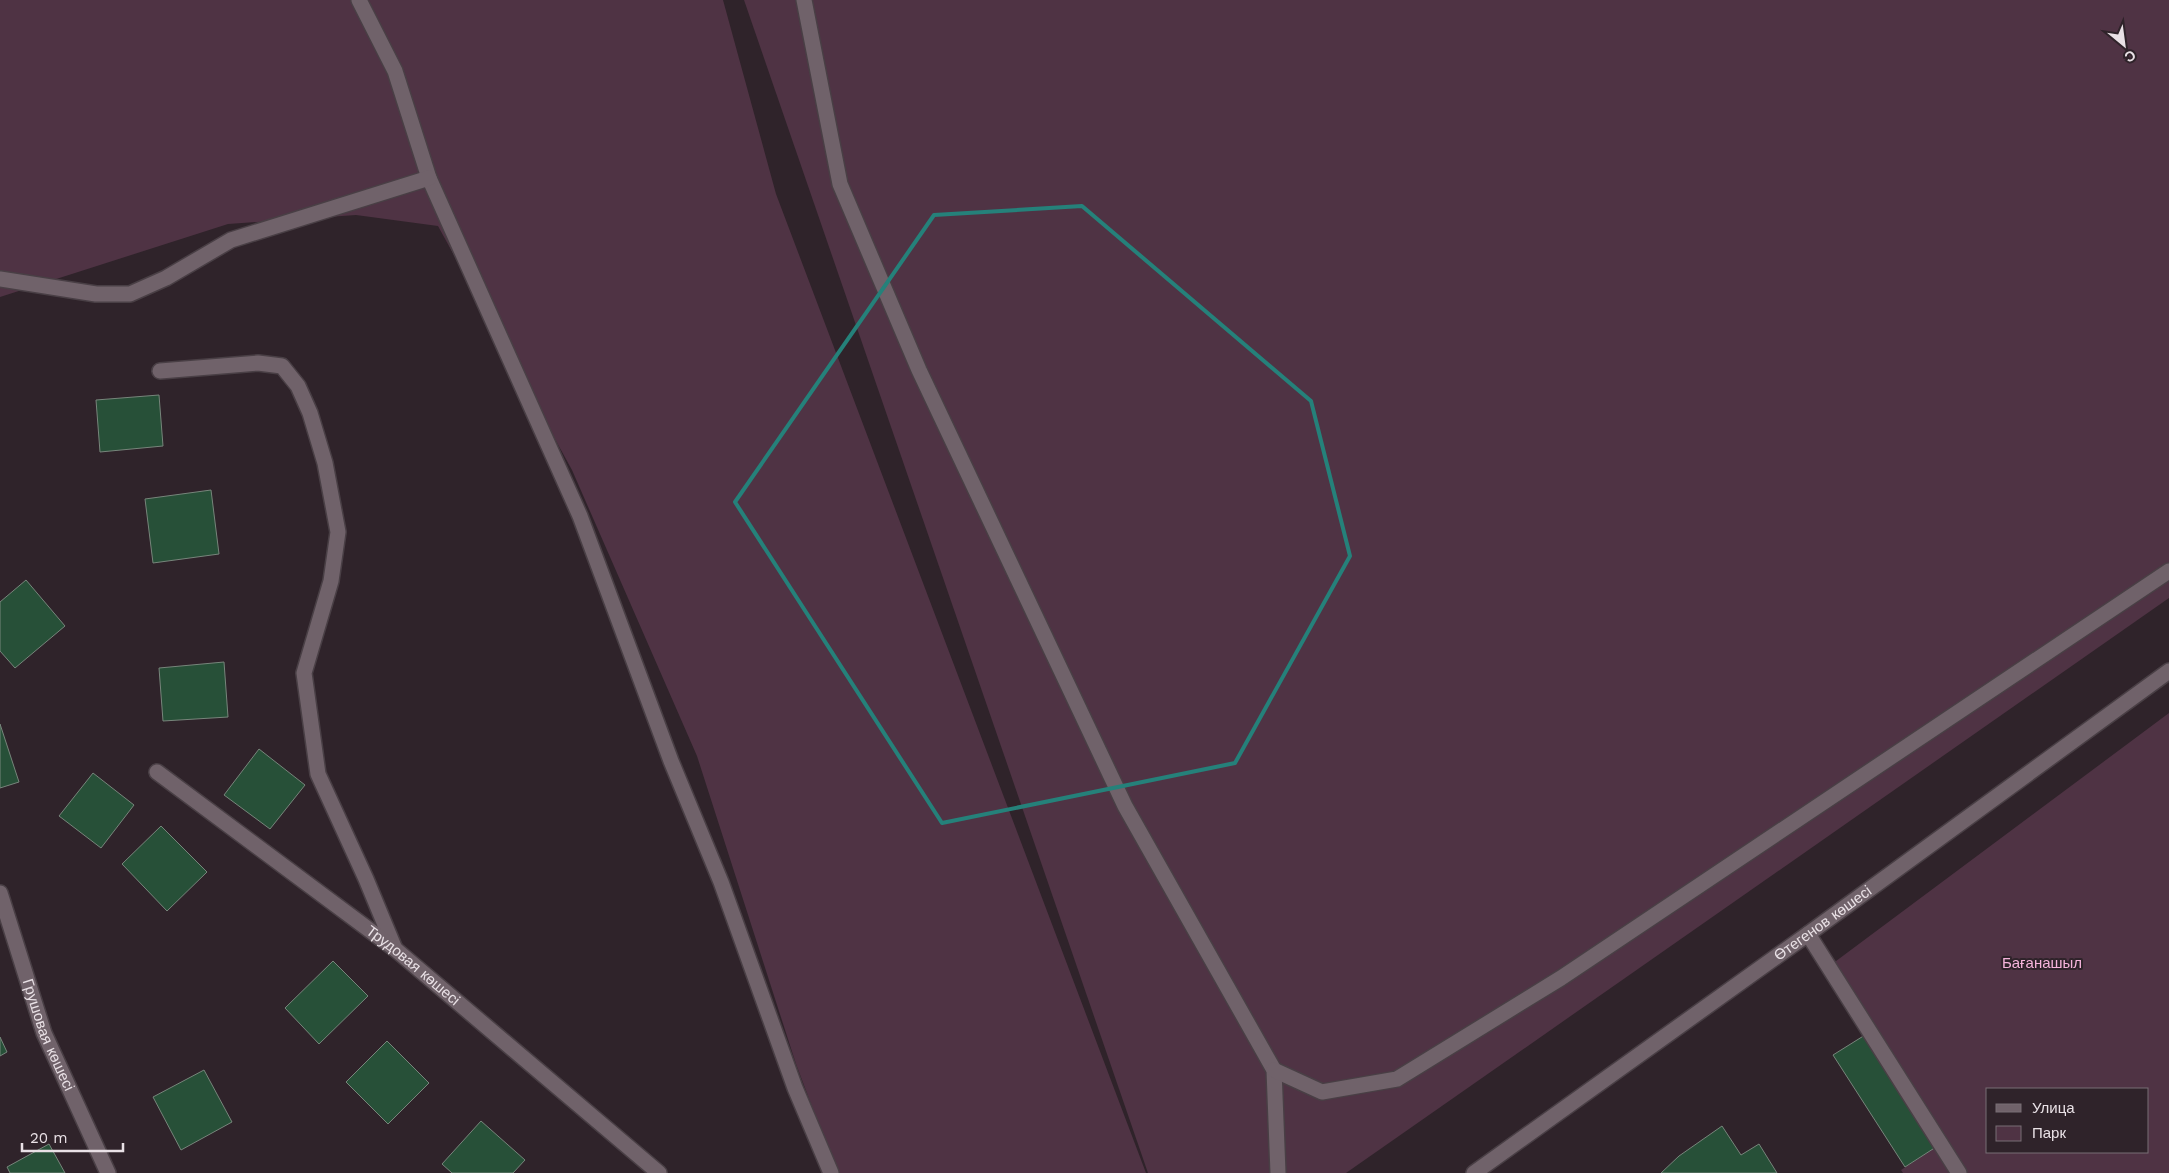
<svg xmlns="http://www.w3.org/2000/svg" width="2169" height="1173" font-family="'Work Sans',sans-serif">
<rect width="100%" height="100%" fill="#2f232a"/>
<!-- green -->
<g fill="#4f3344" fill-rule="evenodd">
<polygon points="0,0 723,0 776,194 1146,1173 837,1173 796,1064 697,756 572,470 438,226 356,215 228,224 0,297"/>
<polygon points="744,0 2169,0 2169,598 1346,1173 1148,1173"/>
<path d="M2169,713V1173H1903L1901,1170L1936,1147L1824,970ZM1988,1089H2148V1152H1988Z"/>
</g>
<!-- building -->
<g fill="#275038" stroke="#77857b">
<polygon points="159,395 163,446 100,452 96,400"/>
<polygon points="211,490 219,554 153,563 145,499"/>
<polygon points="26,580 65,626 15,668 0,651 0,602"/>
<polygon points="224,662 228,717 163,721 159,668"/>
<polygon points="0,724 19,782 0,788"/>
<polygon points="259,749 305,785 270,829 224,795"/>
<polygon points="93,773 134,805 101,848 59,816"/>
<polygon points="161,826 207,872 167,911 122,864"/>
<polygon points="333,961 368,996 319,1044 285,1008"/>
<polygon points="1865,1035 1936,1147 1905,1167 1833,1055"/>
<polygon points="0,1037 7,1052 0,1056"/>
<polygon points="387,1041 429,1083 388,1124 346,1082"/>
<polygon points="204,1070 232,1122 181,1150 153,1097"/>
<polygon points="481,1121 525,1160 513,1173 452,1173 442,1164"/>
<polygon points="1722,1126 1741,1155 1759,1144 1777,1173 1661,1173 1679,1156"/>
<polygon points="49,1144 65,1173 10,1173 7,1167"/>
</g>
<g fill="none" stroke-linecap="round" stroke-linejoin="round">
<!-- minor casing -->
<g stroke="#493f45" stroke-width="18">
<g id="minor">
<polyline points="359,0 395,71 429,178 580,516 671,761 721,882 795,1088 831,1173"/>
<polyline points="804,0 840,184 919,370 1125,806 1274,1070 1278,1173"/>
<polyline points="0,279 96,294 130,294 166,278 231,240 429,178"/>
<polyline points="160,371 258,363 282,366 298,386 310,413 325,463 338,532 331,581 304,673 318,774 366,879 395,949"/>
<path id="s1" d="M157,772L395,949L659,1173"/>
<path id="s2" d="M0,893L44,1033L108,1173"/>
<polyline points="1808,934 1959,1173"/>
<polyline points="1274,1070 1322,1092 1397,1079 1561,978 2169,571"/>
<path id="s3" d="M1474,1173L1808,934L2169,671"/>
</g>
</g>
<!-- minor -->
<use href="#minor" stroke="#70626a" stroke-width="15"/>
</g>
<!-- marked area -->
<path fill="none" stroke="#25817a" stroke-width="4" stroke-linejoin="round" d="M1082,206L1311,401L1350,556L1235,763L942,823L735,502L934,215Z"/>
<g text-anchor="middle" stroke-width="4" stroke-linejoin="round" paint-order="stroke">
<!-- street labels -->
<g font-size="15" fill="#e9e1e6" stroke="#2f232a">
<text dy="5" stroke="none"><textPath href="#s3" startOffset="429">Өтегенов көшесі</textPath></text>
<text dy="5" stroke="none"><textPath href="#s1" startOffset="321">Трудовая көшесі</textPath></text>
<text dy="5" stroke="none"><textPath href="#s2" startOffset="150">Грушовая көшесі</textPath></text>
</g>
<!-- park labels -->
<g font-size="15" fill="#f6b4db" stroke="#2f232a">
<text x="2042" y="968">Бағанашыл</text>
</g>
</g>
<!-- legend -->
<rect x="1986" y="1088" width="162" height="65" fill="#2f232a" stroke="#796f75"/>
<rect x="1996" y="1104" width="25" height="8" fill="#70626a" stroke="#796f75"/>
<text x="2032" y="1113" font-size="15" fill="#e9e1e6">Улица</text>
<rect x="1996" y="1126" width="25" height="15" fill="#4f3344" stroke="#796f75"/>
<text x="2032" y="1138" font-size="15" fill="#e9e1e6">Парк</text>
<!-- north arrow -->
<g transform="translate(2124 45) rotate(151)" stroke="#2f232a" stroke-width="4" paint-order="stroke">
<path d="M0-4L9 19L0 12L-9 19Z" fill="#e9e1e6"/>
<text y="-8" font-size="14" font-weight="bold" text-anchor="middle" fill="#e9e1e6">С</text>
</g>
<!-- scale -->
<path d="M22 1143v8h101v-8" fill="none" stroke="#e9e1e6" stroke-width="2.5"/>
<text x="30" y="1143" font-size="15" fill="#e9e1e6" stroke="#2f232a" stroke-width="4" paint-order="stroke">20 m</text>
</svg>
